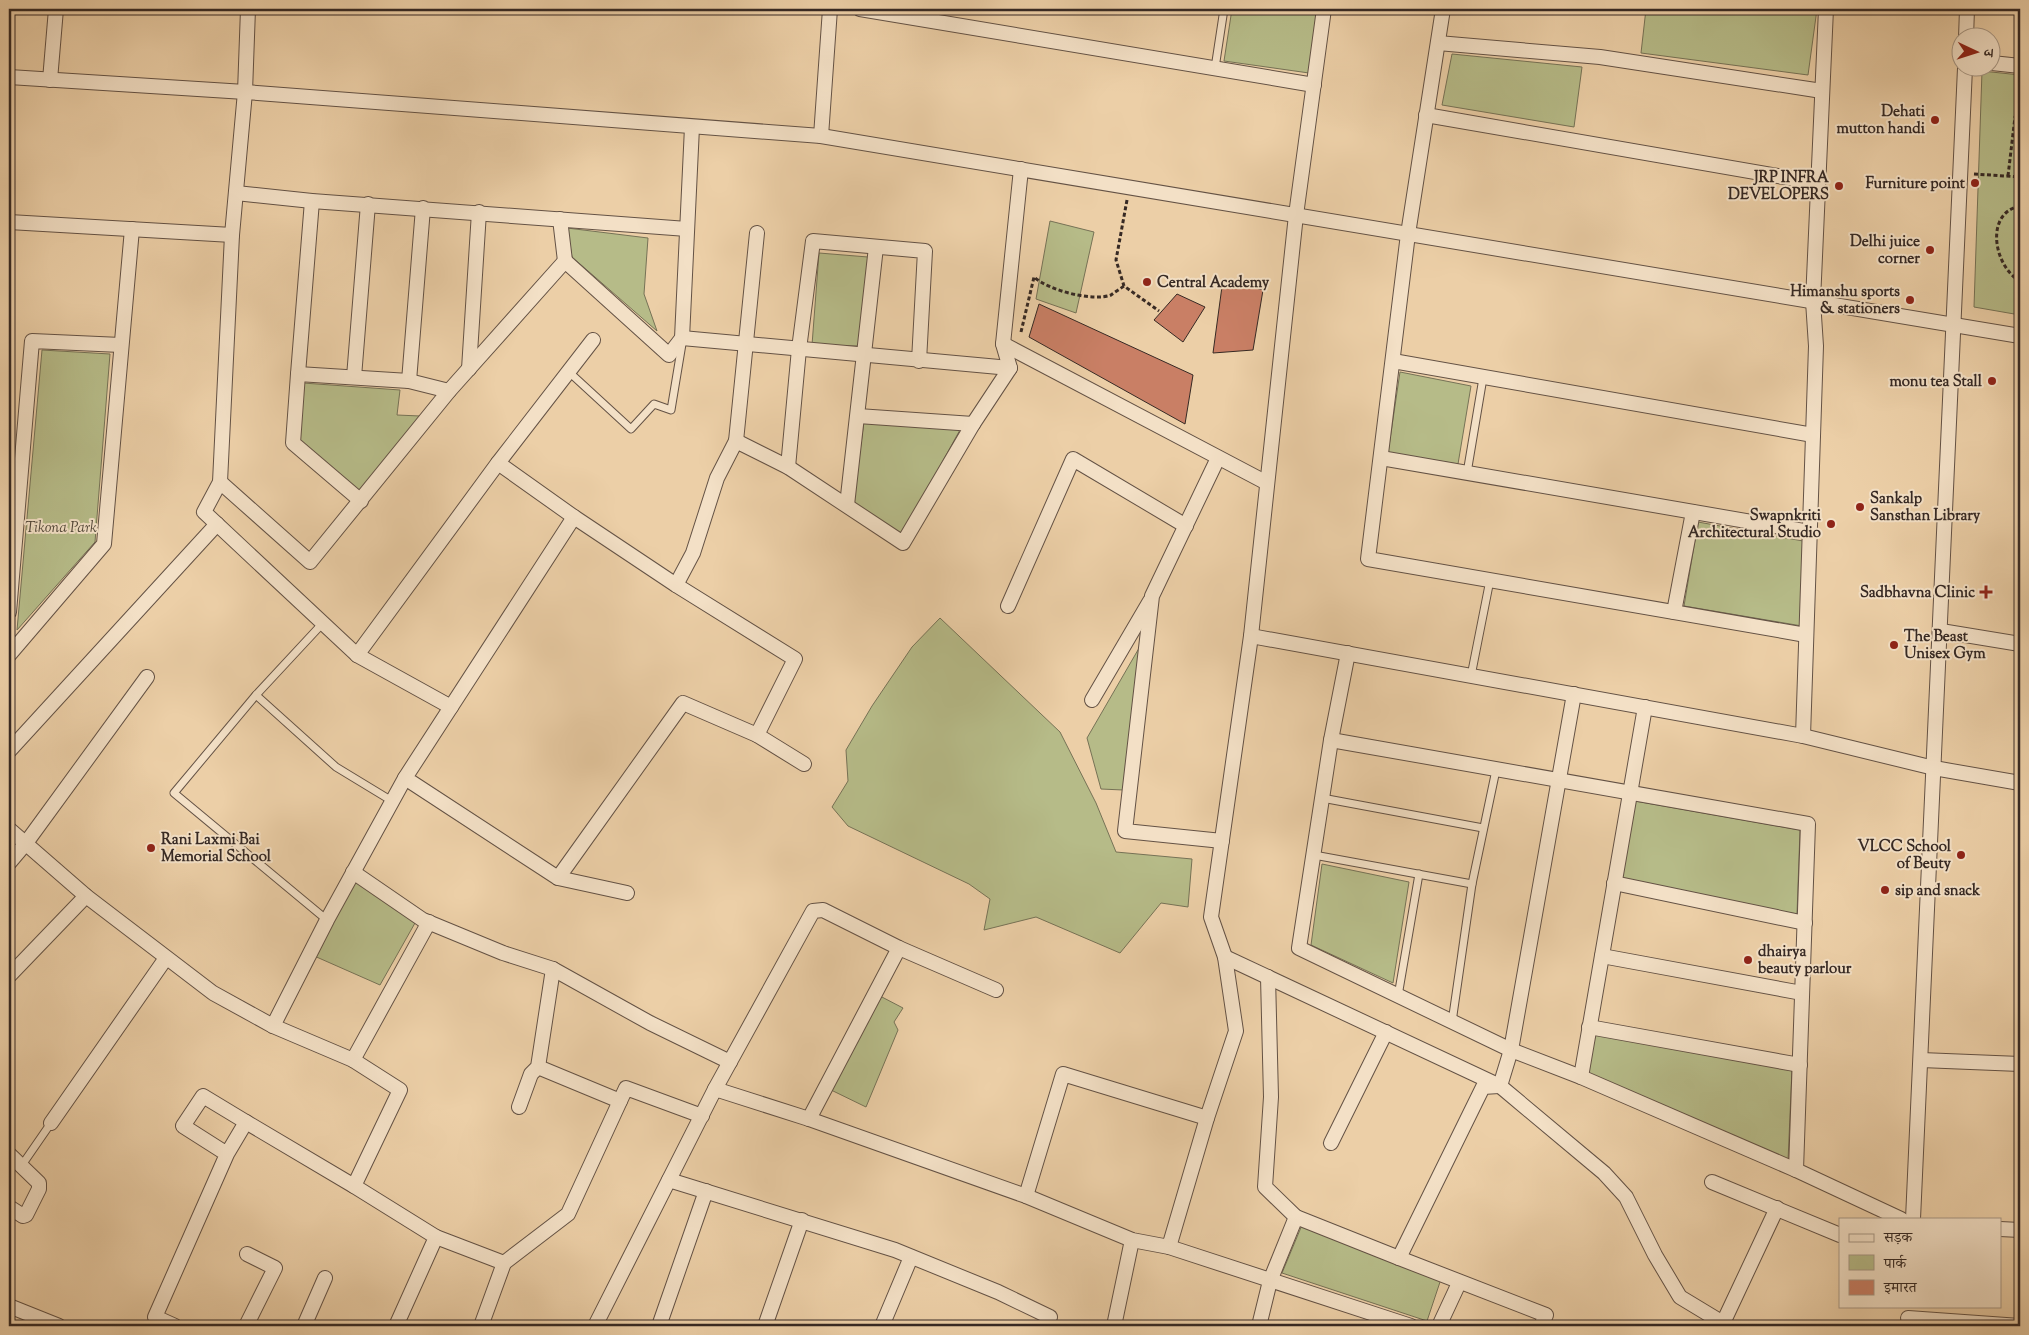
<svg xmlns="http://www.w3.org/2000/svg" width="2029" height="1335" font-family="'Sorts Mill Goudy','Noto Serif Devanagari',serif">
<rect width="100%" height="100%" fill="#eccfa7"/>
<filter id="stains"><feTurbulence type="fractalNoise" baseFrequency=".004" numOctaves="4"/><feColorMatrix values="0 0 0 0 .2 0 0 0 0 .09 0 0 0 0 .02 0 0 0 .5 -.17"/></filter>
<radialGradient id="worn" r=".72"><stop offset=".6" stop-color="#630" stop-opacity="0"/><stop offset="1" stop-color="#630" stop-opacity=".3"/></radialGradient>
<!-- green -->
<g fill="#b6bb88" stroke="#767256">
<polygon points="1232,9 1317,9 1309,73 1224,61"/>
<polygon points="1646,9 1817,9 1808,75 1641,53"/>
<polygon points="1452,54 1582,67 1574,127 1442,105"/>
<polygon points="1982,71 2020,75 2020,315 1974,307"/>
<polygon points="1050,221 1094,232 1076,313 1036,299"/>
<polygon points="567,228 648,238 644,294 657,331 572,257"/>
<polygon points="819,253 868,257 859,346 812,345"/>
<polygon points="42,350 110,354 95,542 17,630"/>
<polygon points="1400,372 1471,386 1458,464 1388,453"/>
<polygon points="303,383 400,390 397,415 420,416 359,491 299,440"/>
<polygon points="864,421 961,428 901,537 853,504"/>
<polygon points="1698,522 1803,541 1802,626 1684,606"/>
<polygon points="940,618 1060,732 1096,803 1116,852 1192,859 1188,907 1161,903 1120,953 1036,917 984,930 990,899 969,884 848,826 832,807 848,781 846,750 872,706 912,647"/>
<polygon points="1142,643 1123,790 1101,789 1087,738"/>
<polygon points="1635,801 1800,830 1797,914 1620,884"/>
<polygon points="1322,864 1409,882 1393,983 1311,945"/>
<polygon points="354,879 415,923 380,985 312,955"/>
<polygon points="880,996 903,1008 894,1022 898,1030 866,1107 829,1089"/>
<polygon points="1593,1034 1792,1069 1788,1161 1581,1075"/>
<polygon points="1302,1225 1441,1279 1427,1321 1282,1273"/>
</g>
<!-- building -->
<g fill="#c97f65" stroke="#362924">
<polygon points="1223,279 1263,290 1253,350 1213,353"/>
<polygon points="1177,294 1205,307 1183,342 1154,320"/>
<polygon points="1039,304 1193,375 1185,424 1029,337"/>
</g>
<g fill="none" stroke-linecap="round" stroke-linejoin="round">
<!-- service casing -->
<g stroke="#645245" stroke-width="9">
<g id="service">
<polyline points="1215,68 1224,9"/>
<polyline points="569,372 631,429 654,404 671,410 682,344"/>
<polyline points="1467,473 1483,378"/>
<polyline points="322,624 256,695 174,793 327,920"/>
<polyline points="1471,676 1490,580"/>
<polyline points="256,695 336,767 392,801"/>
<polyline points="1322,798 1483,828"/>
<polyline points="1314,855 1472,884"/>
<polyline points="1398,996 1419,874"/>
<polyline points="1452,1022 1472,884 1496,770"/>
<polyline points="22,1165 51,1123"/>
</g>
</g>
<!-- minor casing -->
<g stroke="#645245" stroke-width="16">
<g id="minor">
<polyline points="248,9 245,92 232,235 220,482 204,512 357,655 451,707"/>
<polyline points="860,9 1314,85"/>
<polyline points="1443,9 1408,234 1368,559 1806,635"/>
<polyline points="1966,38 1967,9"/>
<polyline points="1438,43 1600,57 1822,91"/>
<polyline points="1992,63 2020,66"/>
<polyline points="9,77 245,92 821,136 2020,336"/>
<polyline points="50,80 56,9"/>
<polyline points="1426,115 1818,183"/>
<polyline points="821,136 830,9"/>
<polyline points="236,193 312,201 687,229"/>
<polyline points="560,219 565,261"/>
<polyline points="9,222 232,235"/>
<polyline points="682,338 1010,368"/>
<polyline points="1003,344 1267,483"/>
<polyline points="1393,361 1813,435"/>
<polyline points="469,369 479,212"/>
<polyline points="298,374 312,201"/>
<polyline points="354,377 368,204"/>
<polyline points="409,381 423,208"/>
<polyline points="858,416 973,424"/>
<polyline points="736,441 757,233"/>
<polyline points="1218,458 1152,596 1125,831 1222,841"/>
<polyline points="1381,458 1810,532"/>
<polyline points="498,463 574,517"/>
<polyline points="788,467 799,349 813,241 925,251 919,361"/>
<polyline points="220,482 310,562 449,391 565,261 669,355 682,338 692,127"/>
<polyline points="361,501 293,443 298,374 409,381 449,391"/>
<polyline points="847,505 876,247"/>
<polygon points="574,517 676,585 795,659 757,735 683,703 558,878 405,778"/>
<polyline points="676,585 693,553 717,478 736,441 788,467 903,543 973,424 1010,368 1003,344 1021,169"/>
<polyline points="1008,606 1073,459 1186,526"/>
<polyline points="9,612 32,341 121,345"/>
<polyline points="1674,612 1693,512"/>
<polyline points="1941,631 2020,644"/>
<polyline points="1251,636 1803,736 1934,768 2020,783"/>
<polyline points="1348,653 1331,740 1808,824 1796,1170 1901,1219"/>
<polyline points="9,655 104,544 132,229"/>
<polyline points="357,655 498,463 593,340"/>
<polyline points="1092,700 1150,601"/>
<polyline points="757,735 804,764"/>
<polyline points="1803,736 1816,346 1813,301 1826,9"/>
<polyline points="1331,740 1299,948 1511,1050 1581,1077 1796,1170"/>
<polyline points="9,751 217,524"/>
<polyline points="9,829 86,896 213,993 273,1026 353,1060 400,1090 354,1186 436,1237 396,1326"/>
<polyline points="9,863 26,843 147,677"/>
<polyline points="353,872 423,920 503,953 553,969 650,1023 730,1062"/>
<polyline points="558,878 627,893"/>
<polyline points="1614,883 1805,923"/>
<polyline points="1602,956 1802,993"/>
<polyline points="1225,957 1500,1086 1604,1173 1626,1197 1655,1255 1680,1297 1723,1323 1721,1326"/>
<polyline points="9,976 86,896"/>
<polyline points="1268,977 1271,1097 1265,1187 1296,1217"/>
<polyline points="273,1026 327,920 405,778"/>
<polyline points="1589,1027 1800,1065"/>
<polyline points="353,1060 429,922"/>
<polyline points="1921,1060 2020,1064"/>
<polyline points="538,1067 620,1101"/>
<polyline points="1581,1077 1645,707"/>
<polyline points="1499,1086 1483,1087 1399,1258 1546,1315 1541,1326"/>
<polyline points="1500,1086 1511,1050 1574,694"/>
<polyline points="715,1089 813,911 823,910 899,948 996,990"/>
<polyline points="519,1107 531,1074 538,1067 553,969"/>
<polyline points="809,1119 899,948"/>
<polyline points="246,1122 354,1186"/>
<polyline points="51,1123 166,958"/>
<polyline points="1331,1143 1386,1032"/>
<polyline points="9,1154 39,1183 39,1189 26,1215 23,1216 9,1207"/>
<polyline points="669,1180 895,1250 998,1292 1050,1317"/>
<polyline points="1712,1182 1840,1235"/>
<polyline points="1026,1196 1063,1074 1207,1118"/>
<polyline points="1913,1219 1965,68"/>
<polyline points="2000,1229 2020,1230"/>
<polyline points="436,1237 504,1263"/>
<polyline points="1169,1247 1411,1326"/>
<polyline points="9,1306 59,1326"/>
<polyline points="1908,1318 2020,1326"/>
<polyline points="1723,1323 1777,1208"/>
<polyline points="175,1326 155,1317 227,1154 246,1122 203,1096 183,1126 227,1154"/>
<polyline points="246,1326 275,1268 247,1254"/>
<polyline points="304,1326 325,1278"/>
<polyline points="481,1326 504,1263 568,1214 626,1088 702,1116"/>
<polyline points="595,1326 715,1089 809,1119 1026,1196 1132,1240 1169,1247 1207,1118 1236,1031 1225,957 1211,917 1251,636 1296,215 1324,9"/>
<polyline points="659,1326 706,1191"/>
<polyline points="765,1326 802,1220"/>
<polyline points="882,1326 911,1257"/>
<polyline points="1114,1326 1132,1240"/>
<polyline points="1259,1326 1270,1281 1296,1217 1399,1258"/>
<polyline points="1439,1326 1459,1283"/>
</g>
</g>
<!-- path -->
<g stroke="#362924" stroke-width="3" stroke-dasharray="4 2.5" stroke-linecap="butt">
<polyline points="1974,174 2020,177"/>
<polyline points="2008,176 2015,117 2020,107"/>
<polyline points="1127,200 1116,260 1124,286 1159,311"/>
<path d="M2020,206C1984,213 1994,267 2020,281"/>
<path d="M1021,332L1034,277C1048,290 1092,302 1111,295C1115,292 1120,289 1124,286"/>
</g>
<!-- service -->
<use href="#service" stroke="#f3e0c6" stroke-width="7"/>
<!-- minor -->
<use href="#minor" stroke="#f3e0c6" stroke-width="14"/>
</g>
<!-- markers -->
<g fill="#8f2418" stroke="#f3e0c6" stroke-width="2">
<circle cx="1935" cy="120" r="5"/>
<circle cx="1975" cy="183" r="5"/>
<circle cx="1839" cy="186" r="5"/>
<circle cx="1930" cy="250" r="5"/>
<circle cx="1147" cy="282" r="5"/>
<circle cx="1910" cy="300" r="5"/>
<circle cx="1992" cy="381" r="5"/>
<circle cx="1860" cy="507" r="5"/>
<circle cx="1831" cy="524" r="5"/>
<path d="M1983.5 584.5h5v5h5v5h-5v5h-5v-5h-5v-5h5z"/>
<circle cx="1894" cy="645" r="5"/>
<circle cx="151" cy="848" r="5"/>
<circle cx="1961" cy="855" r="5"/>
<circle cx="1885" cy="890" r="5"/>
<circle cx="1748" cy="960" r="5"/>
</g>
<g text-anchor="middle" stroke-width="4" stroke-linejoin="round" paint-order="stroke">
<!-- poi labels -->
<g font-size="15" font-weight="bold" fill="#362924" stroke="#f3e0c6" text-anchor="end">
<text x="1925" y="116">Dehati<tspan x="1925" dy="17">mutton handi</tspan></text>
<text x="1829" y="182">JRP INFRA<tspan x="1829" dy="17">DEVELOPERS</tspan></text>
<text x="1965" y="188">Furniture point</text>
<text x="1920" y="246">Delhi juice<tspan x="1920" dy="17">corner</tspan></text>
<text x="1157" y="287" text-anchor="start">Central Academy</text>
<text x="1900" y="296">Himanshu sports<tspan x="1900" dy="17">&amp; stationers</tspan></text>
<text x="1982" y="386">monu tea Stall</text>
<text x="1870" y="503" text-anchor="start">Sankalp<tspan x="1870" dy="17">Sansthan Library</tspan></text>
<text x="1821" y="520">Swapnkriti<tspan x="1821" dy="17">Architectural Studio</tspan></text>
<text x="1975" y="597">Sadbhavna Clinic</text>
<text x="1904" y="641" text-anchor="start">The Beast<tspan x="1904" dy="17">Unisex Gym</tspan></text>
<text x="161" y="844" text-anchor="start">Rani Laxmi Bai<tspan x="161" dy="17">Memorial School</tspan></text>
<text x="1951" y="851">VLCC School<tspan x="1951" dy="17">of Beuty</tspan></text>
<text x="1895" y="895" text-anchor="start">sip and snack</text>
<text x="1758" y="956" text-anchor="start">dhairya<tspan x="1758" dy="17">beauty parlour</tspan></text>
</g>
<!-- park labels -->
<g font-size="15" font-style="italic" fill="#504638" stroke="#f3e0c6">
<text x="61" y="532">Tikona Park</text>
</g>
</g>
<!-- margin -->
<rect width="2029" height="1335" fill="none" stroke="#eccfa7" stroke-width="30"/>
<rect x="10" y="10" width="2009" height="1315" fill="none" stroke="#362924" stroke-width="2.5"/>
<rect x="15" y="15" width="1999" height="1305" fill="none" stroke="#362924"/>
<!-- legend -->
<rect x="1839" y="1218" width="162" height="90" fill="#f3e0c6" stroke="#a79785"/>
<rect x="1849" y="1234" width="25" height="8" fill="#f3e0c6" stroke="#a79785"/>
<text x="1884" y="1242" font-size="15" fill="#362924">सड़क</text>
<rect x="1849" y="1255" width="25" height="15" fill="#b6bb88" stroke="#a79785"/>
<text x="1884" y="1268" font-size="15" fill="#362924">पार्क</text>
<rect x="1849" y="1280" width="25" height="15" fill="#c97f65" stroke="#a79785"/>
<text x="1884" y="1292" font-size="15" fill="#362924">इमारत</text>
<!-- north arrow -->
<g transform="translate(1976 52) rotate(94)"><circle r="24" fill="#f3e0c6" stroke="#a79785"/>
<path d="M0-4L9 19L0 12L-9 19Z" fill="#8f2418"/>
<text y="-8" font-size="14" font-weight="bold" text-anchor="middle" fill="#362924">उ</text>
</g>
<rect width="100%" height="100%" filter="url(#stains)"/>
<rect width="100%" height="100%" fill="url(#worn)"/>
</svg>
